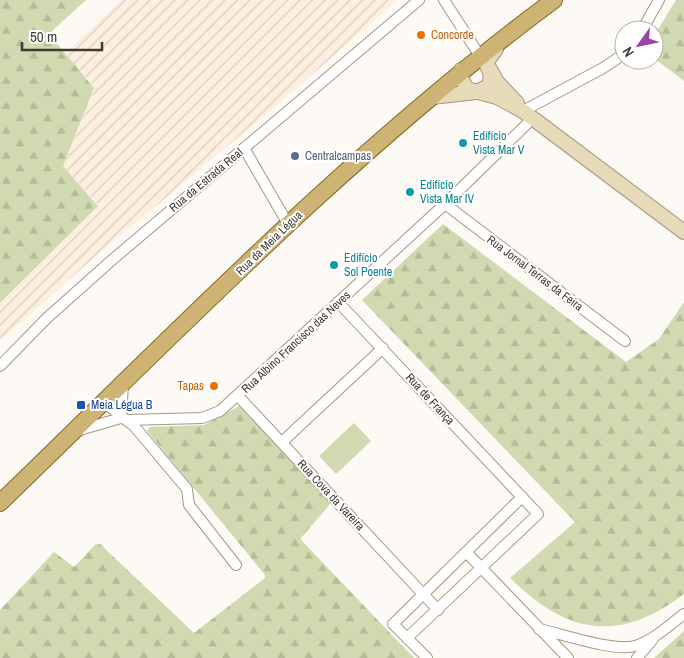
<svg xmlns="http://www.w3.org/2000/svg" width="684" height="658" font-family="'Archivo Narrow',sans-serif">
<defs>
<pattern id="industrial-furrows" width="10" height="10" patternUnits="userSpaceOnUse" patternTransform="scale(1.25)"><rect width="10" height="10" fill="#fdefdf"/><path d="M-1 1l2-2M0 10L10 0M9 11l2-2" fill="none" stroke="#dacec0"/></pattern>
<pattern id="forest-firs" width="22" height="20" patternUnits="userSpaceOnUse" patternTransform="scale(1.25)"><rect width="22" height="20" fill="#d0d9b0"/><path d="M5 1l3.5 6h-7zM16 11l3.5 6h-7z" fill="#b4bb98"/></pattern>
</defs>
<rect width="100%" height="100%" fill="#fdf9f5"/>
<!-- industrial -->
<polygon fill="url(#industrial-furrows)" points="121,0 398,0 277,105 96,256 0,341 0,303 97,207 97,203 63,166 94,90 92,84 65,54"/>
<!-- forest -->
<g fill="url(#forest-firs)">
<polygon points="0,0 86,0 52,31 50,35 94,88 63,166 98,206 0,303"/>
<polygon points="676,0 684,0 684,81 654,58 654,36"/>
<path d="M443,224L626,362L659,339L684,302V594C618,644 567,634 510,578L575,522L362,300Z"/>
<polygon points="239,406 243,407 331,503 301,538 302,541 414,658 0,658 0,610 54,552 74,567 96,544 100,544 194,633 265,578 265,575 147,431 150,427 204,425"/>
<polygon points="684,631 684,658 654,658"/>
</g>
<!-- pitch -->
<polygon fill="#d0d9b0" points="354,423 371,441 336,474 319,456"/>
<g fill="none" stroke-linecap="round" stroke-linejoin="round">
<!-- street casing -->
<g stroke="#a79684" stroke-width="12">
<g id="street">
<polyline points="444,0 480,56"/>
<polyline points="642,30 659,0"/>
<polyline points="523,111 603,68 624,54"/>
<polyline points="244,148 288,224"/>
<polyline points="445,204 625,341"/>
<polyline points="338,302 538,514 407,638"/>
<polyline points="0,366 47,318 112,260 419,0"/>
<polyline points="238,396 438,610"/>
<polyline points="104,402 126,420 202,418 220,411 445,204 532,119"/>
<polyline points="121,418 123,384"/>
<polyline points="126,420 134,426 187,489 189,505 236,565"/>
<polyline points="76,431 121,418"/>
<polyline points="282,442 383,348"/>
<polyline points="467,553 568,658"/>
<path d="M539,629C563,634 613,652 635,646C652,641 670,625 684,614"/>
<polyline points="427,658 393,624 522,497"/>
<polyline points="637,658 653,639"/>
</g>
</g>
<!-- secondary casing -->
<g stroke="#a79684" stroke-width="16">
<g id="secondary">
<polyline points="490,69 497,82 517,103"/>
<polyline points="461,70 461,78 467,89 497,97 523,111 684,232"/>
<polyline points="432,97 476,92 489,86 491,75 486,63 496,49"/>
</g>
</g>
<!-- primary casing -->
<g stroke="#866920" stroke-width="18">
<path id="primary" d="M0,503C179,330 353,149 554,0"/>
</g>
<!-- street -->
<use href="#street" stroke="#fff" stroke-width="10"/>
<!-- secondary -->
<use href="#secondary" stroke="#e6dab9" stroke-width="14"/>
<!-- primary -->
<use href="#primary" stroke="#cdb474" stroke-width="16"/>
</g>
<!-- markers -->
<g fill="#e8710a" stroke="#fff" stroke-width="2">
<circle cx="421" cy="35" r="5"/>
<circle cx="214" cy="386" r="5"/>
</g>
<g fill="#0f9aa8" stroke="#fff" stroke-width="2">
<circle cx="463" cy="143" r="5"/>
<circle cx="410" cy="192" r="5"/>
<circle cx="334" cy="265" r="5"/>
</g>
<circle fill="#5c6f8a" stroke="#fff" stroke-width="2" cx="295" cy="156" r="5"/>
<rect fill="#1a4fb4" stroke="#fff" stroke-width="2" x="76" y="400" width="10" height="10" rx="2.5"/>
<g text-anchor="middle" stroke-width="4" stroke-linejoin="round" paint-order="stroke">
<!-- food labels -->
<g font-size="12" fill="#c56008" stroke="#fff" text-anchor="start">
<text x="431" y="39">Concorde</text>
<text x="204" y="390" text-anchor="end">Tapas</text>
</g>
<!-- culture labels -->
<g font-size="12" fill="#0d838f" stroke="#fff" text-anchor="start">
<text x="473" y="140">Edifício<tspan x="473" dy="14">Vista Mar V</tspan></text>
<text x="420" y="189">Edifício<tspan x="420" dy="14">Vista Mar IV</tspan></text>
<text x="344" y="262">Edifício<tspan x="344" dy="14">Sol Poente</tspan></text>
</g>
<!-- service labels -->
<g font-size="12" fill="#4e5e75" stroke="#fff" text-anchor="start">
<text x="305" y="160">Centralcampas</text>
</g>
<!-- street labels -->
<g font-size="12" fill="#413a32" stroke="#fff">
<text transform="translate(206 180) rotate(-40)" y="4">Rua da Estrada Real</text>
<text transform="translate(269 243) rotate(-44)" y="4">Rua da Meia Légua</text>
<text transform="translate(535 273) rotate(37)" y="4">Rua Jornal Terras da Feira</text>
<text transform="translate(296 342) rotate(-43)" y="4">Rua Albino Francisco das Neves</text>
<text transform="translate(430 399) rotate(47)" y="4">Rua de França</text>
<text transform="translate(331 495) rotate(47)" y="4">Rua Cova da Vareira</text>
</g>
<!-- transit labels -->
<g font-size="12" fill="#164399" stroke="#fff" text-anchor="start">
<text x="91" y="409">Meia Légua B</text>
</g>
</g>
<!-- north arrow -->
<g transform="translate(639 45) rotate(237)"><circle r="24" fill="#ffffff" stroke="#b3b0ad"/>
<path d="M0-4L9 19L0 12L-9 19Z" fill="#9d42ac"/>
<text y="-8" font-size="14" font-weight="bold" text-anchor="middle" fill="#413a32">N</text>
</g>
<!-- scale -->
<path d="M22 42v8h80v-8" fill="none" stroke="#413a32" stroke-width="2.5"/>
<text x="30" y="42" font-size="15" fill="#413a32" stroke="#ffffff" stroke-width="4" paint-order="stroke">50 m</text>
</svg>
